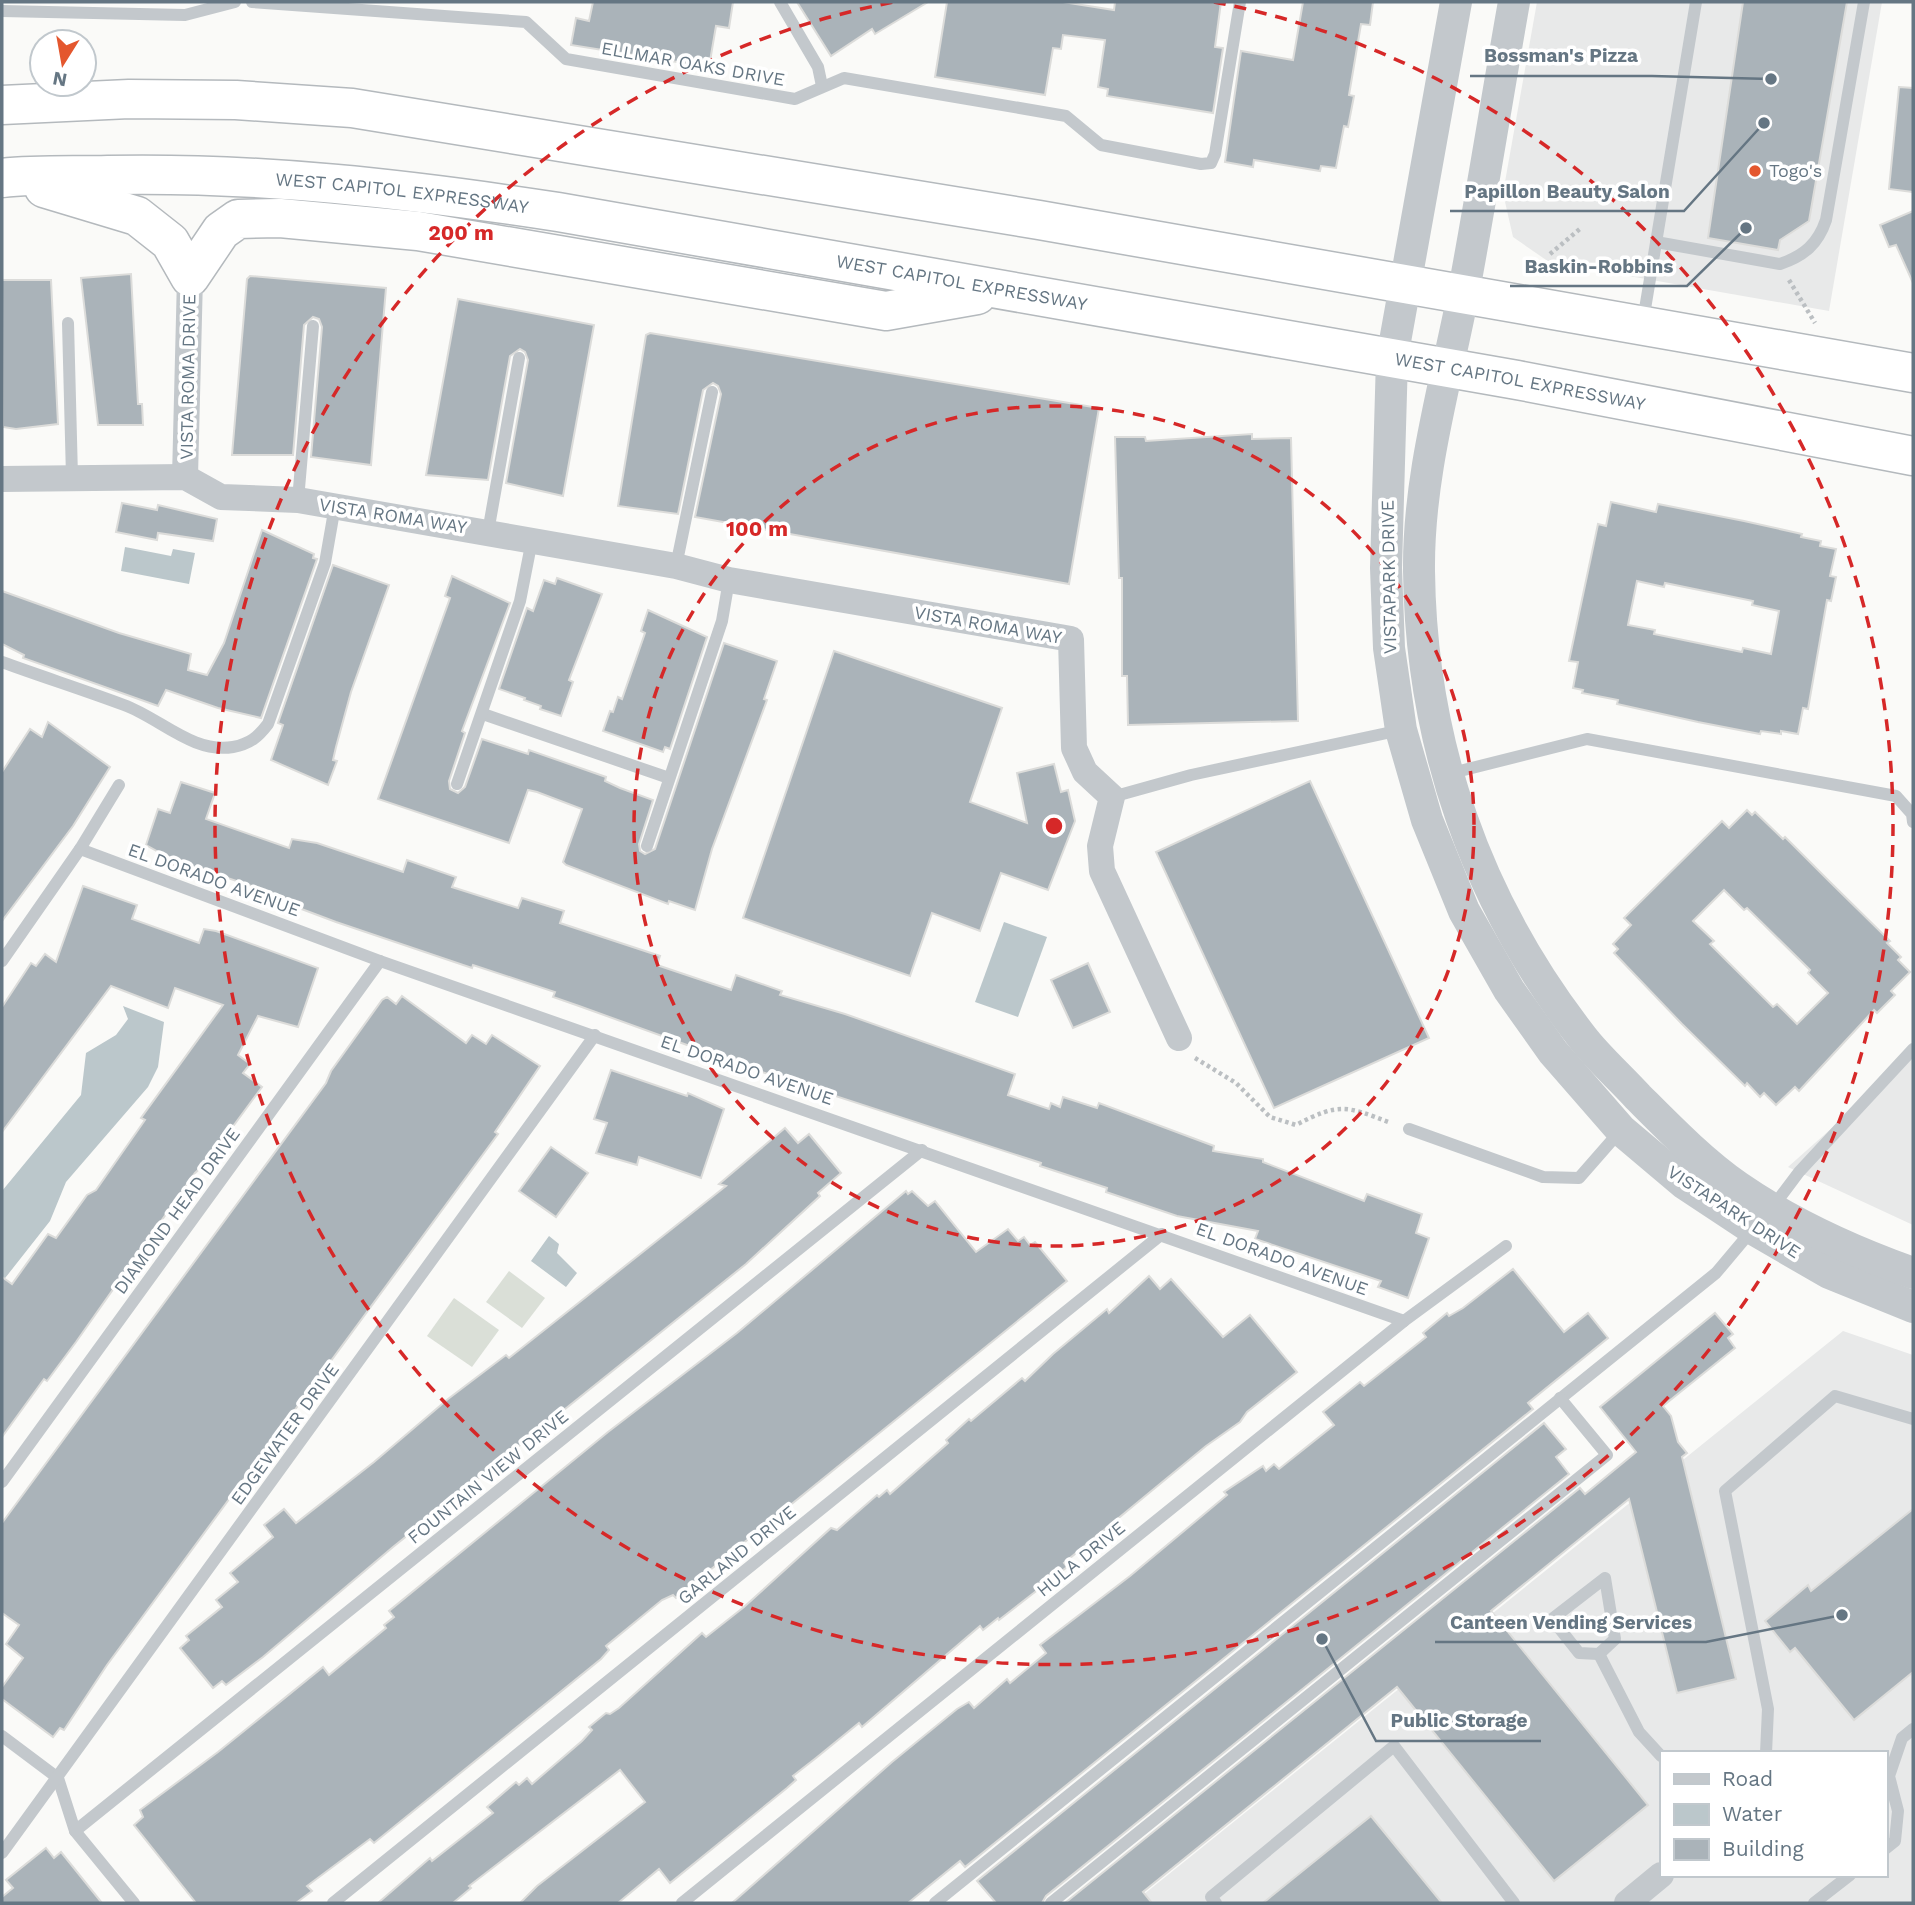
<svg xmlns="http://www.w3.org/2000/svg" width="1915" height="1905" font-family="'Work Sans',sans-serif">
<rect width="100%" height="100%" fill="#fafaf8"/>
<!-- built -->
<g fill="#e8e9e9" fill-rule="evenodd">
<polygon points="1537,2 1882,2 1829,311 1549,262 1513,237 1503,193"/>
<polygon points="1913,1056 1913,1225 1788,1167"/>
<path d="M1843,1331L1913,1355V1903H1133ZM1661,1753H1885V1875H1661Z"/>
</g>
<!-- green -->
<g fill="#dadfd7">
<polygon points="509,1271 545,1298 522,1328 486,1302"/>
<polygon points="454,1298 499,1330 472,1367 427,1336"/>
</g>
<!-- water -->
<g fill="#bbc7cb">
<polygon points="125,547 171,556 173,549 195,553 189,584 121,571"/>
<polygon points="1004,922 1047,937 1018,1017 975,1002"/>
<polygon points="123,1006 164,1022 158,1067 148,1087 66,1182 50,1221 2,1282 2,1191 81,1095 86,1053 116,1035 128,1019"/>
<polygon points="549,1236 559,1244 557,1253 577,1273 566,1287 531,1261"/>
</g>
<!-- building -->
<g fill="#aab3b9" stroke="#dcdcda" stroke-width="2" fill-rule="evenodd">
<polygon points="593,2 733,2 729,28 716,26 709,67 571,45 576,18 589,21"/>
<polygon points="797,2 928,2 875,34 872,29 831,56"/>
<polygon points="947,2 1063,2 1114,10 1115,2 1221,2 1215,47 1223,48 1213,113 1107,96 1108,89 1098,87 1105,40 1063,35 1061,49 1053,48 1045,95 935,77"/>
<polygon points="1303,2 1373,2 1370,25 1361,24 1349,95 1354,96 1348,127 1344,126 1336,168 1321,166 1320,171 1254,160 1253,167 1225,162 1241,51 1293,60"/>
<polygon points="1743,2 1847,2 1809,221 1780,240 1778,250 1708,238"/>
<polygon points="1899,87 1913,88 1913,192 1889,189"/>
<polygon points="1913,211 1913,283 1896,245 1889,247 1880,225"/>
<polygon points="131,274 138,404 142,404 143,425 98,425 81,278"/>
<polygon points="250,276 386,288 371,465 311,457 322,327 319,319 313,317 304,325 293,455 232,455 247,279"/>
<polygon points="2,280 51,280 58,424 16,429 3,427"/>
<polygon points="458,299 594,325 563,496 506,483 528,360 525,352 520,349 510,356 488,480 426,475"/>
<polygon points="650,333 1099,408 1069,584 695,517 721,394 718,386 713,383 703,390 678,514 618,506 646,335"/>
<polygon points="1252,434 1252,439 1291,438 1298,721 1128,725 1127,676 1122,676 1122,578 1119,578 1115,437 1145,437 1146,441"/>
<path d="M1611,502L1656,512L1658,504L1744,521L1802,534L1801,537L1821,541L1820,546L1836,549L1830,576L1836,577L1831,601L1827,600L1808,709L1803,708L1798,734L1781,731V734L1761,731L1760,734L1698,722L1617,704L1618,700L1582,693L1583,690L1573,688L1578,662L1569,661L1598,524L1606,526ZM1637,581L1664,587L1665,583L1753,601L1752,605L1779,611L1771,654L1743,648L1742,652L1654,634L1655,630L1628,625Z"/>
<polygon points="122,503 157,510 158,505 217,519 213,541 158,533 157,540 116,532"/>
<polygon points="262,530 314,554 313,558 317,559 261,718 218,708 166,690 158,706 23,658 24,655 2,644 2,591 119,633 191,654 188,670 207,675 224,643"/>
<polygon points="333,565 389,585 351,692 336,747 333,760 337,761 328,785 271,760 283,725 278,723"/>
<polygon points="452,576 510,603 462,731 465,733 449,781 450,789 458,793 465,787 482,739 528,754 529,750 606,777 605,781 620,788 653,800 639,844 640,851 645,854 655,849 724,643 777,661 764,699 767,700 712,849 695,910 669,901 668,904 566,865 563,862 582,809 537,792 528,790 509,843 378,799 450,598 445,596"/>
<polygon points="557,578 602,594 569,680 573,682 561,716 540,709 541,706 524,700 525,698 499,689 527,608 533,611 544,580 555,584"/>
<polygon points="648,610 707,637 670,749 665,747 663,752 603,731 610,711 613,712 618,697 622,699 645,633 641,631"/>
<polygon points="834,651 1002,708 970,802 1027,823 1017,773 1054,764 1061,792 1068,790 1075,821 1048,890 1001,873 980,931 932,913 910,976 743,918"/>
<polygon points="48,722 110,767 73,826 2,921 2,772 30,729 42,737"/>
<polygon points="1310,781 1429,1038 1274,1108 1156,852"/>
<polygon points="181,782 215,793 206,819 289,848 292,839 317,843 403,872 407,860 456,877 452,887 518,908 522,898 564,911 560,923 660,956 657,965 731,990 736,975 782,991 780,995 845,1014 1015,1074 1008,1095 1049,1109 1051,1103 1060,1107 1063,1097 1097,1108 1099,1103 1214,1146 1213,1151 1263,1159 1263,1162 1364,1201 1367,1194 1422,1214 1416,1233 1429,1238 1408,1298 1378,1287 1381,1281 1255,1239 1258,1231 1177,1216 1106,1192 1107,1188 1040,1166 1041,1163 759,1071 579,1006 553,997 555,992 473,965 472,968 336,922 283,902 284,897 201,869 200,874 170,864 171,859 146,845 158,809 170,813"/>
<path d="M1747,810L1752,815L1755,812L1783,839L1785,837L1830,882L1890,941L1887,943L1901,957L1898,960L1910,972L1891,991L1895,995L1877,1013L1874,1010L1799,1091L1795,1087L1776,1105L1764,1093L1760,1097L1747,1083L1745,1086L1682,1024L1614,953L1618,949L1613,944L1631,925L1624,918L1722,821L1729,828ZM1724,890L1744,910L1747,908L1810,970L1808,973L1828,993L1797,1024L1777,1004L1773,1007L1710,944L1714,941L1693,921Z"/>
<polygon points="83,886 137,905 132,919 199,943 204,929 216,931 318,968 298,1027 258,1016 238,1055 250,1064 243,1073 262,1087 206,1163 195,1173 76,1342 47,1381 44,1379 2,1437 2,1277 12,1284 48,1234 56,1238 87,1195 96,1190 145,1120 141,1118 223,1005 175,988 168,1008 111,986 2,1132 2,1007 31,963 36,966 45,954 56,962"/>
<polygon points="1088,963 1110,1012 1073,1028 1051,980"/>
<polygon points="402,996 466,1043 472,1035 486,1044 492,1035 540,1066 495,1132 498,1134 107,1665 64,1730 60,1728 53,1737 2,1699 2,1687 23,1658 6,1644 19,1625 2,1613 2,1523 326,1083 331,1071 382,1000 387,997 396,1004"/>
<polygon points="611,1070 687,1096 688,1093 724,1109 701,1178 639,1157 637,1165 596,1153 607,1123 594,1119"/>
<polygon points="785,1128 798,1143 809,1134 841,1173 818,1193 820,1196 746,1264 393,1547 263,1657 226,1685 222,1681 213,1688 180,1648 189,1640 186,1636 222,1607 216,1600 238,1582 230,1573 273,1537 264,1525 284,1509 296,1523 374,1462 448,1399 506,1355 509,1358 726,1186 719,1184"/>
<polygon points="551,1147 588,1173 556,1217 519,1191"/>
<polygon points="906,1191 908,1194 912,1191 928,1206 935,1201 976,1252 1008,1229 1018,1241 1024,1237 1030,1245 1035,1242 1067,1281 699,1579 676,1598 673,1595 662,1600 606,1646 609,1650 601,1659 374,1843 370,1839 307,1886 312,1891 296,1903 196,1903 134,1825 143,1817 140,1810 218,1752 323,1667 329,1675 386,1628 384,1625 394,1617 389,1611 608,1432 737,1333"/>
<polygon points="1513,1269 1564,1332 1588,1313 1608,1338 1528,1403 1533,1409 965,1867 960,1861 908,1903 732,1903 892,1762 957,1709 969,1702 974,1708 1007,1679 1010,1683 1046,1653 1040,1645 1130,1576 1227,1495 1224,1492 1263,1466 1266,1471 1274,1464 1279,1469 1334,1425 1323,1412 1360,1382 1364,1386 1426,1337 1423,1333 1447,1313 1449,1316 1463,1308"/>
<polygon points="1149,1276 1160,1289 1171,1279 1223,1337 1250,1315 1297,1372 1247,1412 1240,1422 1206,1446 1064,1563 1067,1567 1044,1585 999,1620 998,1618 983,1630 980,1626 862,1727 859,1723 816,1758 793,1776 796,1780 787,1788 670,1883 659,1869 618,1903 520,1903 537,1886 645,1802 620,1770 469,1886 471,1888 453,1903 378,1903 430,1858 432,1861 493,1813 487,1807 516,1782 519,1785 527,1778 532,1784 582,1741 592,1730 589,1727 606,1713 610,1714 619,1708 702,1633 706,1637 744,1607 831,1528 837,1530 877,1495 879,1497 887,1490 890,1494 948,1443 946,1440 969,1419 971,1421 1022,1378 1025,1381 1053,1354 1107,1309 1109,1313"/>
<polygon points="1715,1313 1733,1334 1728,1338 1735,1348 1663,1406 1671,1416 1678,1442 1687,1453 1682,1457 1736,1679 1677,1693 1629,1499 1491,1611 1648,1805 1554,1881 1397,1687 1143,1892 1152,1903 1065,1903 1580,1488 1585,1494 1636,1452 1600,1407"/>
<polygon points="1544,1423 1566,1449 1556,1457 1569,1474 1046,1896 1042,1903 996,1903 977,1881"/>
<polygon points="1913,1509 1913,1672 1854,1720 1795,1648 1790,1652 1765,1621 1808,1585 1811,1591"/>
<polygon points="1371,1816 1442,1903 1263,1903 1331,1848"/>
<polygon points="46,1848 54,1858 61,1852 102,1903 2,1903 2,1897 13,1888 6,1880"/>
</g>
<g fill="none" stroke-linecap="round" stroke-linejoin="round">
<!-- trunk casing -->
<g stroke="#b4b9bd" stroke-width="41">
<g id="trunk">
<polyline points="2,105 129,99 236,100 352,108 1039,220 1913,373"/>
<path id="s1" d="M2,178C37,174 73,176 108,175C260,172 408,189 558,212L1517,380L1913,456"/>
<polyline points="44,188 137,216 170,242 190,277 221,231 238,219 280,218 418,231 886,311 977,295"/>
</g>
</g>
<!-- path -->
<g stroke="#bbbfc2" stroke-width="4.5" stroke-dasharray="3.5 3.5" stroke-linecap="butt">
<polyline points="1550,254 1581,228"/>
<polyline points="1789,280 1815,323"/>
<path d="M1195,1058L1236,1083L1270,1117L1296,1125C1340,1102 1346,1106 1391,1123"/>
</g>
<!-- service -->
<g stroke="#c3c8cc" stroke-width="12">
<polyline points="252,2 526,22 566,59 795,99 844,78 1066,116 1101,145 1201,164 1211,163 1215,154 1240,2"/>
<polyline points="780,2 818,67 822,86"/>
<polyline points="2,11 185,15 235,2"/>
<path d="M1656,242L1780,264C1804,256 1818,244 1826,220L1864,2"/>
<polyline points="1643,321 1696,2"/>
<polyline points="68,323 72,477"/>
<polyline points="298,500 313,326"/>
<polyline points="488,532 519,358"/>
<polyline points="676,566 712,392"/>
<path d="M2,662C43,677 84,690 124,705C160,718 193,754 233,747C250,744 258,737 268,724L325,563L335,506"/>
<polyline points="483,714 669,778"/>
<polyline points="1448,774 1587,739 1896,796 1912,814 1913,822"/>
<polyline points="457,784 520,601 532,540"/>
<polyline points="1112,797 1191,775 1401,730"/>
<polyline points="647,846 722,621 729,580"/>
<polyline points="80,849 380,961 1404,1321"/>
<polyline points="2,961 80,849 119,785"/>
<polyline points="1409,1129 1543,1177 1579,1178 1621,1130"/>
<polyline points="1772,1208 1799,1172 1913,1049"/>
<polyline points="2,1482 380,961"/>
<polygon points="1605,1578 1615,1639 1599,1654 1579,1653 1552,1619"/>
<polyline points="1599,1654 1639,1732 1661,1756"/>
<polyline points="2,1736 58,1778 75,1831 134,1903"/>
<polyline points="1766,1753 1768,1709 1725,1491 1835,1396 1913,1419"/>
<polyline points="75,1831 922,1150"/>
<polyline points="1885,1849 1895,1841 1898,1811 1889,1776 1902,1738 1913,1729"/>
<polyline points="2,1853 595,1035"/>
<polyline points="333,1903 1162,1234"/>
<polyline points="682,1903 1404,1321 1506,1246"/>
<polyline points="935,1903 1716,1273 1753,1229"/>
<polyline points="1051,1903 1607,1455 1560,1398"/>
<polyline points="1216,1903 1211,1897 1394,1746 1514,1903"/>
<polyline points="1814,1903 1850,1875"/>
</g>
<!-- minor -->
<g stroke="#c3c8cc" stroke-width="26">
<polyline points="185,477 190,277"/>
<polyline points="2,479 185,477 221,497 298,500 676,566 729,580 1071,639 1074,748 1085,772 1112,797 1100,846 1102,871 1179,1038"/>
<polyline points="1627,1903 1661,1875"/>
</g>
<!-- tertiary -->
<g stroke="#c3c8cc" stroke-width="32">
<polyline points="1456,2 1392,358 1386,568 1389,648 1401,730 1427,820 1464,911 1509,990 1553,1052 1621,1130 1685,1184 1753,1229 1829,1273 1913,1307"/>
<path d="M1514,2C1497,98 1482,194 1464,290C1446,383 1418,475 1419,571C1421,743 1476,901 1582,1037C1598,1058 1620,1077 1638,1097C1669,1128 1702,1162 1738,1187C1790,1223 1854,1252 1913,1273"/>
</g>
<!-- trunk -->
<use href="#trunk" stroke="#fff" stroke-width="38"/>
</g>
<!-- distance rings -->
<g fill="none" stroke="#d62828" stroke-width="3.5" stroke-dasharray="12 9">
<circle cx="1054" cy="826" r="420"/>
<path d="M1214 2A839 839 0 1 1 894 2"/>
</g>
<!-- markers -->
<circle fill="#e4572e" stroke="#fff" stroke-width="2.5" cx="1755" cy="171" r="7"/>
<g text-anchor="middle" stroke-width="7" stroke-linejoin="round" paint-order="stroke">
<!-- street labels -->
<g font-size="18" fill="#657683" stroke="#fff">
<text transform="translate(693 64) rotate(10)" y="6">ELLMAR OAKS DRIVE</text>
<text dy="6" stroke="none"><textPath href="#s1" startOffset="401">WEST CAPITOL EXPRESSWAY</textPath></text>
<text dy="6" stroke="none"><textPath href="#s1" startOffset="968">WEST CAPITOL EXPRESSWAY</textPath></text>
<text transform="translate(188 377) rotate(-89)" y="6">VISTA ROMA DRIVE</text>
<text dy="6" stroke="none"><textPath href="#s1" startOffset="1535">WEST CAPITOL EXPRESSWAY</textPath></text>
<text transform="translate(393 516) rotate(9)" y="6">VISTA ROMA WAY</text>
<text transform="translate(1389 577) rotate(-91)" y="6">VISTAPARK DRIVE</text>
<text transform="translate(988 625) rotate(10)" y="6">VISTA ROMA WAY</text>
<text transform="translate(214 880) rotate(20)" y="6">EL DORADO AVENUE</text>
<text transform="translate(747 1070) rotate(19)" y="6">EL DORADO AVENUE</text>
<text transform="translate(177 1211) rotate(-54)" y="6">DIAMOND HEAD DRIVE</text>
<text transform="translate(1734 1212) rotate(33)" y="6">VISTAPARK DRIVE</text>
<text transform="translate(1282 1259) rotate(20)" y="6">EL DORADO AVENUE</text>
<text transform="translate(285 1434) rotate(-54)" y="6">EDGEWATER DRIVE</text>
<text transform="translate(488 1477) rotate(-39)" y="6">FOUNTAIN VIEW DRIVE</text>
<text transform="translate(737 1555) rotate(-39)" y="6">GARLAND DRIVE</text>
<text transform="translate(1081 1559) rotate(-39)" y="6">HULA DRIVE</text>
</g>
<!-- poi labels -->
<g font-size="18" fill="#657683" stroke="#fff" text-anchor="start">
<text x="1769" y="177">Togo's</text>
</g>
</g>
<circle cx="1054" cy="826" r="10" fill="#d62828" stroke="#fff" stroke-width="3.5"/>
<g font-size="21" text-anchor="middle" font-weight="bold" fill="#d62828" stroke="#fff" stroke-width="7" stroke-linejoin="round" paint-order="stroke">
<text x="461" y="240">200 m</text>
<text x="757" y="536">100 m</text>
</g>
<!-- callouts -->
<path fill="none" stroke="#657683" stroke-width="2.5" d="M1771 79L1652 76H1470M1764 123L1684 211H1450M1746 228L1687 286H1510M1842 1615L1706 1642H1435M1322 1639L1376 1741H1541"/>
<g fill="#657683" stroke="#fff" stroke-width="2.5">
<circle cx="1771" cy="79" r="7"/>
<circle cx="1764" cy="123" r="7"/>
<circle cx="1746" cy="228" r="7"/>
<circle cx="1842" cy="1615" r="7"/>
<circle cx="1322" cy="1639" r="7"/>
</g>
<g font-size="19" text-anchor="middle" font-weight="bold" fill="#657683" stroke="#fff" stroke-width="7" stroke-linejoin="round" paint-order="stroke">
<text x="1561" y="62">Bossman's Pizza</text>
<text x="1567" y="198">Papillon Beauty Salon</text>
<text x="1599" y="273">Baskin-Robbins</text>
<text x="1571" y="1629">Canteen Vending Services</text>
<text x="1459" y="1727">Public Storage</text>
</g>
<!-- border -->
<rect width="1915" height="1905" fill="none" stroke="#657683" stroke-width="7"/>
<!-- legend -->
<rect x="1660" y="1751" width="228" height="126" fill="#ffffff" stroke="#c1c8cd" stroke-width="2"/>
<rect x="1674" y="1774" width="35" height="10" fill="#c3c8cc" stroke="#c1c8cd" stroke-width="2"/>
<text x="1722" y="1786" font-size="21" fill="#657683">Road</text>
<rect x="1674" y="1804" width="35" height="21" fill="#bbc7cb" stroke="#c1c8cd" stroke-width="2"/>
<text x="1722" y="1821" font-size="21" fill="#657683">Water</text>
<rect x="1674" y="1839" width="35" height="21" fill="#aab3b9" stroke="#c1c8cd" stroke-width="2"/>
<text x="1722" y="1856" font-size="21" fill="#657683">Building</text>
<!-- north arrow -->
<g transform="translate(63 63) rotate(191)"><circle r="33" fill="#ffffff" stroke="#c1c8cd" stroke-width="2"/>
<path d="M0-5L12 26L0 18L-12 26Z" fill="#e4572e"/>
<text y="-10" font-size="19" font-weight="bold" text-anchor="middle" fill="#657683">N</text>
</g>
</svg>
